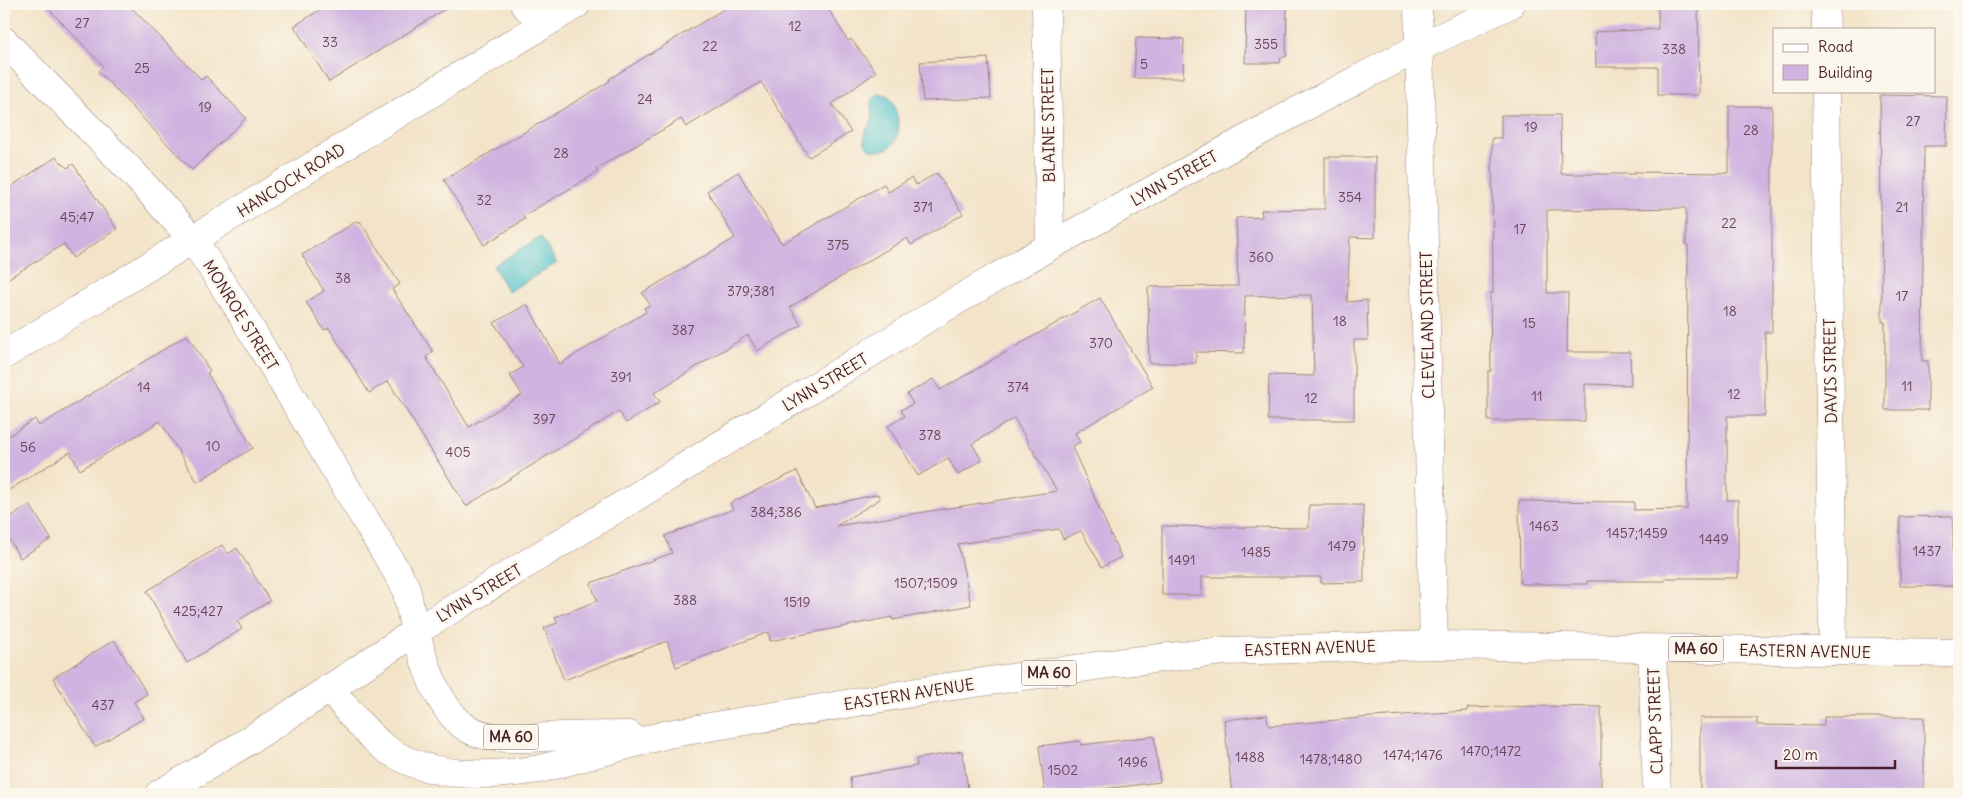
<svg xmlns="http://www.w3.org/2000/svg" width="1963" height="798" font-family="Delius,sans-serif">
<rect width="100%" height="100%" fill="#fbf7ec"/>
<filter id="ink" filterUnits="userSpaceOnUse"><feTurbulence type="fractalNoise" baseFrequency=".02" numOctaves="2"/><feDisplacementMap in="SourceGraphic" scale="10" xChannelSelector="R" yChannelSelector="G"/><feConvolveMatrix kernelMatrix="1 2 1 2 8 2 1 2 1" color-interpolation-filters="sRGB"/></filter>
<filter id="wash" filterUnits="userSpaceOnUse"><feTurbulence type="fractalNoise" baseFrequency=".0096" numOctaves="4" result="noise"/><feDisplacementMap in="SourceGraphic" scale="20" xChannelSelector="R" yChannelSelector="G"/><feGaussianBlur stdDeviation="1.12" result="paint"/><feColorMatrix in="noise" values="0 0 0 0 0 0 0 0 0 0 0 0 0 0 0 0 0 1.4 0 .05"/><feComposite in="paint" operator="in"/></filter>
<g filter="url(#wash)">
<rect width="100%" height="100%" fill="#f3e4c9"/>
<!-- water -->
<g fill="#56c4ca" stroke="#50727a">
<path d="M879,94L887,95C893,100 895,108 897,115C909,157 858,161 865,133C866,128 871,126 872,120C874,113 869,106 872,98Z"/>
<polygon points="541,237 557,263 508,292 493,266"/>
</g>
<g id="blocks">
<!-- building -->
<g fill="#cfb3e0">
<polygon points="44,4 128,4 202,80 206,76 246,118 192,170 98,71 103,66"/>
<polygon points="329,4 453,4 329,82 294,26"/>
<polygon points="732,4 825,4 848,41 851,39 876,72 832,104 851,132 809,157 761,82 686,127 681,119 596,169 598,172 523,216 525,219 484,245 444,180 610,81 609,79"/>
<polygon points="1246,4 1287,4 1286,57 1281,57 1280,63 1245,63"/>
<polygon points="1658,4 1698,4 1699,95 1658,95 1658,67 1596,67 1595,32 1658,29"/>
<polygon points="1136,38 1184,39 1183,78 1134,78"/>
<polygon points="988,58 991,98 923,101 920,62"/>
<polygon points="1880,95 1947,96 1946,146 1924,146 1922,361 1928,361 1928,410 1885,410 1885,322 1882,322"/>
<polygon points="1729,106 1772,106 1772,332 1765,332 1765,416 1727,416 1727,500 1738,500 1738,578 1665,578 1665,581 1587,581 1587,584 1520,584 1519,501 1634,502 1634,510 1687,509 1688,245 1686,245 1686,208 1547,210 1547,293 1568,293 1567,352 1630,352 1631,385 1585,384 1585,421 1488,421 1488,371 1491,371 1490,293 1493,293 1492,138 1501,138 1501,115 1560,115 1561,174 1635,174 1635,172 1729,173"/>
<polygon points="56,157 67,168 73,164 117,229 73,258 64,244 4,281 4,191"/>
<polygon points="1325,157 1375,157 1375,238 1350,237 1347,302 1367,300 1368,340 1354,340 1354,420 1268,420 1269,375 1314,376 1312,295 1245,296 1244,353 1196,352 1196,363 1149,363 1148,287 1238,286 1236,218 1262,217 1261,210 1325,209"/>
<polygon points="738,172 782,244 884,184 888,192 911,178 916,185 937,173 963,214 911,245 907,238 790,307 801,325 757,351 748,335 654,393 660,402 626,423 619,411 466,506 388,381 369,393 329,328 324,330 306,302 324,291 302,255 357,221 358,223 360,221 400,284 392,289 433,352 426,357 469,427 522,395 510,375 523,367 494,323 527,304 560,364 646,312 644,308 650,305 642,293 735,238 707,191"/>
<polygon points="1100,298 1153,387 1075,433 1080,442 1072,447 1121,557 1102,567 1081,531 1063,539 1059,529 958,544 971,605 893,620 892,617 770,641 769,632 676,667 667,641 564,680 544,628 557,623 555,617 597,601 591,583 672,553 665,536 733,509 730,503 797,471 815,508 878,494 880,499 836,526 1057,491 1014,418 972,444 982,460 958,475 948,458 918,476 888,426 905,416 901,410 913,404 907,394 933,379 940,390"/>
<polygon points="187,335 210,371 207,373 253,448 197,482 160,421 80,470 70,452 4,493 4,439 35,419 39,426"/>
<polygon points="30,505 51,539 20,558 4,531 4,521"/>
<polygon points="1309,505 1363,505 1364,582 1321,583 1321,577 1202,577 1202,595 1162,595 1162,526 1309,528"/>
<polygon points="1953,516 1953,586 1900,586 1900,517"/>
<polygon points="222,545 228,554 237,548 270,601 237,621 242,629 187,663 147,591"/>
<polygon points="114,640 147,694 134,702 144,718 95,747 53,678"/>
<polygon points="1541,706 1601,707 1601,794 1232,794 1224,720 1267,715 1268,726 1372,717 1467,711 1467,708"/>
<polygon points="1824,717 1924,717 1924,792 1904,792 1904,794 1801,794 1801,791 1700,792 1700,718 1757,718 1757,725 1824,726"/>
<polygon points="1154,736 1160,782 1087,791 1087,794 1045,794 1039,746 1080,741 1081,745"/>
<polygon points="962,751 969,794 852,794 850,777 917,766 916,759"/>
</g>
</g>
</g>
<g filter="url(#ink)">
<use href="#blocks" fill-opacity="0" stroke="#9e827a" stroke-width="1"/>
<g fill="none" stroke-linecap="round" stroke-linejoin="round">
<!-- minor casing -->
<g stroke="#9e827a" stroke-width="29">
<g id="minor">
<polyline points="524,4 544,24"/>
<polyline points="1046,4 1050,246"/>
<polyline points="1418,4 1434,645"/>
<polyline points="1825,4 1826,29"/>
<polyline points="4,41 134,174 193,240 235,303 398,574 406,588 415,632"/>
<polyline points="1826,91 1833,651"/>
<polyline points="4,355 577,4"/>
<polyline points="1652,649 1657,794"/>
</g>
</g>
<!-- secondary casing -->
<g stroke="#9e827a" stroke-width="29">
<polyline id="secondary" points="415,632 944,308 1050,246 1314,102 1420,47 1511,4"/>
</g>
<!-- primary casing -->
<g stroke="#9e827a" stroke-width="29">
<g id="primary">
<path d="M329,688C346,707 362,729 381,745C425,780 488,777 540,769L668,734L947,687L1124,662L1225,651L1434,645L1959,653"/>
<path d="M159,794C247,745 331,687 415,632C426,664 434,699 460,723C484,745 534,737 564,736C586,735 607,735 629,735"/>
</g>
</g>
<!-- minor -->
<use href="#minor" stroke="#fff" stroke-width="28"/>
<!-- secondary -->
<use href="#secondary" stroke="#fff" stroke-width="28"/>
<!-- primary -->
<use href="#primary" stroke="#fff" stroke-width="28"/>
</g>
</g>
<g text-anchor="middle" stroke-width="5" stroke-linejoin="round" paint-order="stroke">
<!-- number labels -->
<g font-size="14" fill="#6b4458">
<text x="82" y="28">27</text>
<text x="795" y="31">12</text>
<text x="330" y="47">33</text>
<text x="1266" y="49">355</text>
<text x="710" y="51">22</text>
<text x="1674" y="54">338</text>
<text x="1144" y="69">5</text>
<text x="142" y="73">25</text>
<text x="645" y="104">24</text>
<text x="205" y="112">19</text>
<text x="1913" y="126">27</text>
<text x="1531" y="132">19</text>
<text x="1751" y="135">28</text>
<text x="561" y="158">28</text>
<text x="1350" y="202">354</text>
<text x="484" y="205">32</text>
<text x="923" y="212">371</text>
<text x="1902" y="212">21</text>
<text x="77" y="222">45;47</text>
<text x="1729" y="228">22</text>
<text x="1520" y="234">17</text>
<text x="838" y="250">375</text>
<text x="1261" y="262">360</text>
<text x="343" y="283">38</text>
<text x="751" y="296">379;381</text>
<text x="1902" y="301">17</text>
<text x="1730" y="316">18</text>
<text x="1340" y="326">18</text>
<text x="1529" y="328">15</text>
<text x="683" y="335">387</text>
<text x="1101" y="348">370</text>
<text x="621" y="382">391</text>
<text x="1907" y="391">11</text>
<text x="144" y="392">14</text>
<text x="1018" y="392">374</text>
<text x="1734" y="399">12</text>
<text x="1537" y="401">11</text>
<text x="1311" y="403">12</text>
<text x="544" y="424">397</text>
<text x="930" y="440">378</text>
<text x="213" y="451">10</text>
<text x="28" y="452">56</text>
<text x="458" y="457">405</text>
<text x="776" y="517">384;386</text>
<text x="1544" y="531">1463</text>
<text x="1637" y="538">1457;1459</text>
<text x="1714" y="544">1449</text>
<text x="1342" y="551">1479</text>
<text x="1927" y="556">1437</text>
<text x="1256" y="557">1485</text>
<text x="1182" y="565">1491</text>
<text x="926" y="588">1507;1509</text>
<text x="685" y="605">388</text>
<text x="797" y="607">1519</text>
<text x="198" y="616">425;427</text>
<text x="103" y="710">437</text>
<text x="1491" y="756">1470;1472</text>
<text x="1413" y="760">1474;1476</text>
<text x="1250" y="762">1488</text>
<text x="1331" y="764">1478;1480</text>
<text x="1133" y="767">1496</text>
<text x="1063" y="775">1502</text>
</g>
<!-- shield labels -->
<g fill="#fbf7ec" stroke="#7f6065" stroke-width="1">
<rect x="1668.5" y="636.5" width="55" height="25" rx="4"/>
<rect x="1021.5" y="660.5" width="55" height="25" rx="4"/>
<rect x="483.5" y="724.5" width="55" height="25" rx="4"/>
</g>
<g font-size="15" font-weight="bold" fill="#4a1f2b">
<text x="1696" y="654">MA 60</text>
<text x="1049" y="678">MA 60</text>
<text x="511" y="742">MA 60</text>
</g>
<!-- street labels -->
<g font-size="16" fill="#4a1f2b" stroke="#fbf7ec">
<text transform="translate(1048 125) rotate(-91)" y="6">BLAINE STREET</text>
<text transform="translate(1174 178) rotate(-29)" y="6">LYNN STREET</text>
<text transform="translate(291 180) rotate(-32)" y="6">HANCOCK ROAD</text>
<text transform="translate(241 315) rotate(58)" y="6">MONROE STREET</text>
<text transform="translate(1427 325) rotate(-91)" y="6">CLEVELAND STREET</text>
<text transform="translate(1830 371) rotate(-91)" y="6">DAVIS STREET</text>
<text transform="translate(825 382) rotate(-31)" y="6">LYNN STREET</text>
<text transform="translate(479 593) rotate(-31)" y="6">LYNN STREET</text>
<text transform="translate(1310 648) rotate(-2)" y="6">EASTERN AVENUE</text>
<text transform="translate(1805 651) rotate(1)" y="6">EASTERN AVENUE</text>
<text transform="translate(909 694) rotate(-9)" y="6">EASTERN AVENUE</text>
<text transform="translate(1655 721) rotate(-92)" y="6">CLAPP STREET</text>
</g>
</g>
<!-- margin -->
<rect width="1963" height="798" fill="none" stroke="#fbf7ec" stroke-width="20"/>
<!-- legend -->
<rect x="1773" y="28" width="162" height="65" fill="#fbf7ec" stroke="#b4a19f"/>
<rect x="1783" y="44" width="25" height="8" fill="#ffffff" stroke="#b4a19f"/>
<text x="1818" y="52" font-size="15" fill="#4a1f2b">Road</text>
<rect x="1783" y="65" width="25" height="15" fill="#cfb3e0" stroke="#b4a19f"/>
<text x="1818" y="78" font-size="15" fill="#4a1f2b">Building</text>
<!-- scale -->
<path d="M1776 760v8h119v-8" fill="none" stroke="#4a1f2b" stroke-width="2.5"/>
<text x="1783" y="760" font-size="15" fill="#4a1f2b" stroke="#fbf7ec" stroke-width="4" paint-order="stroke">20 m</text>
</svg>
